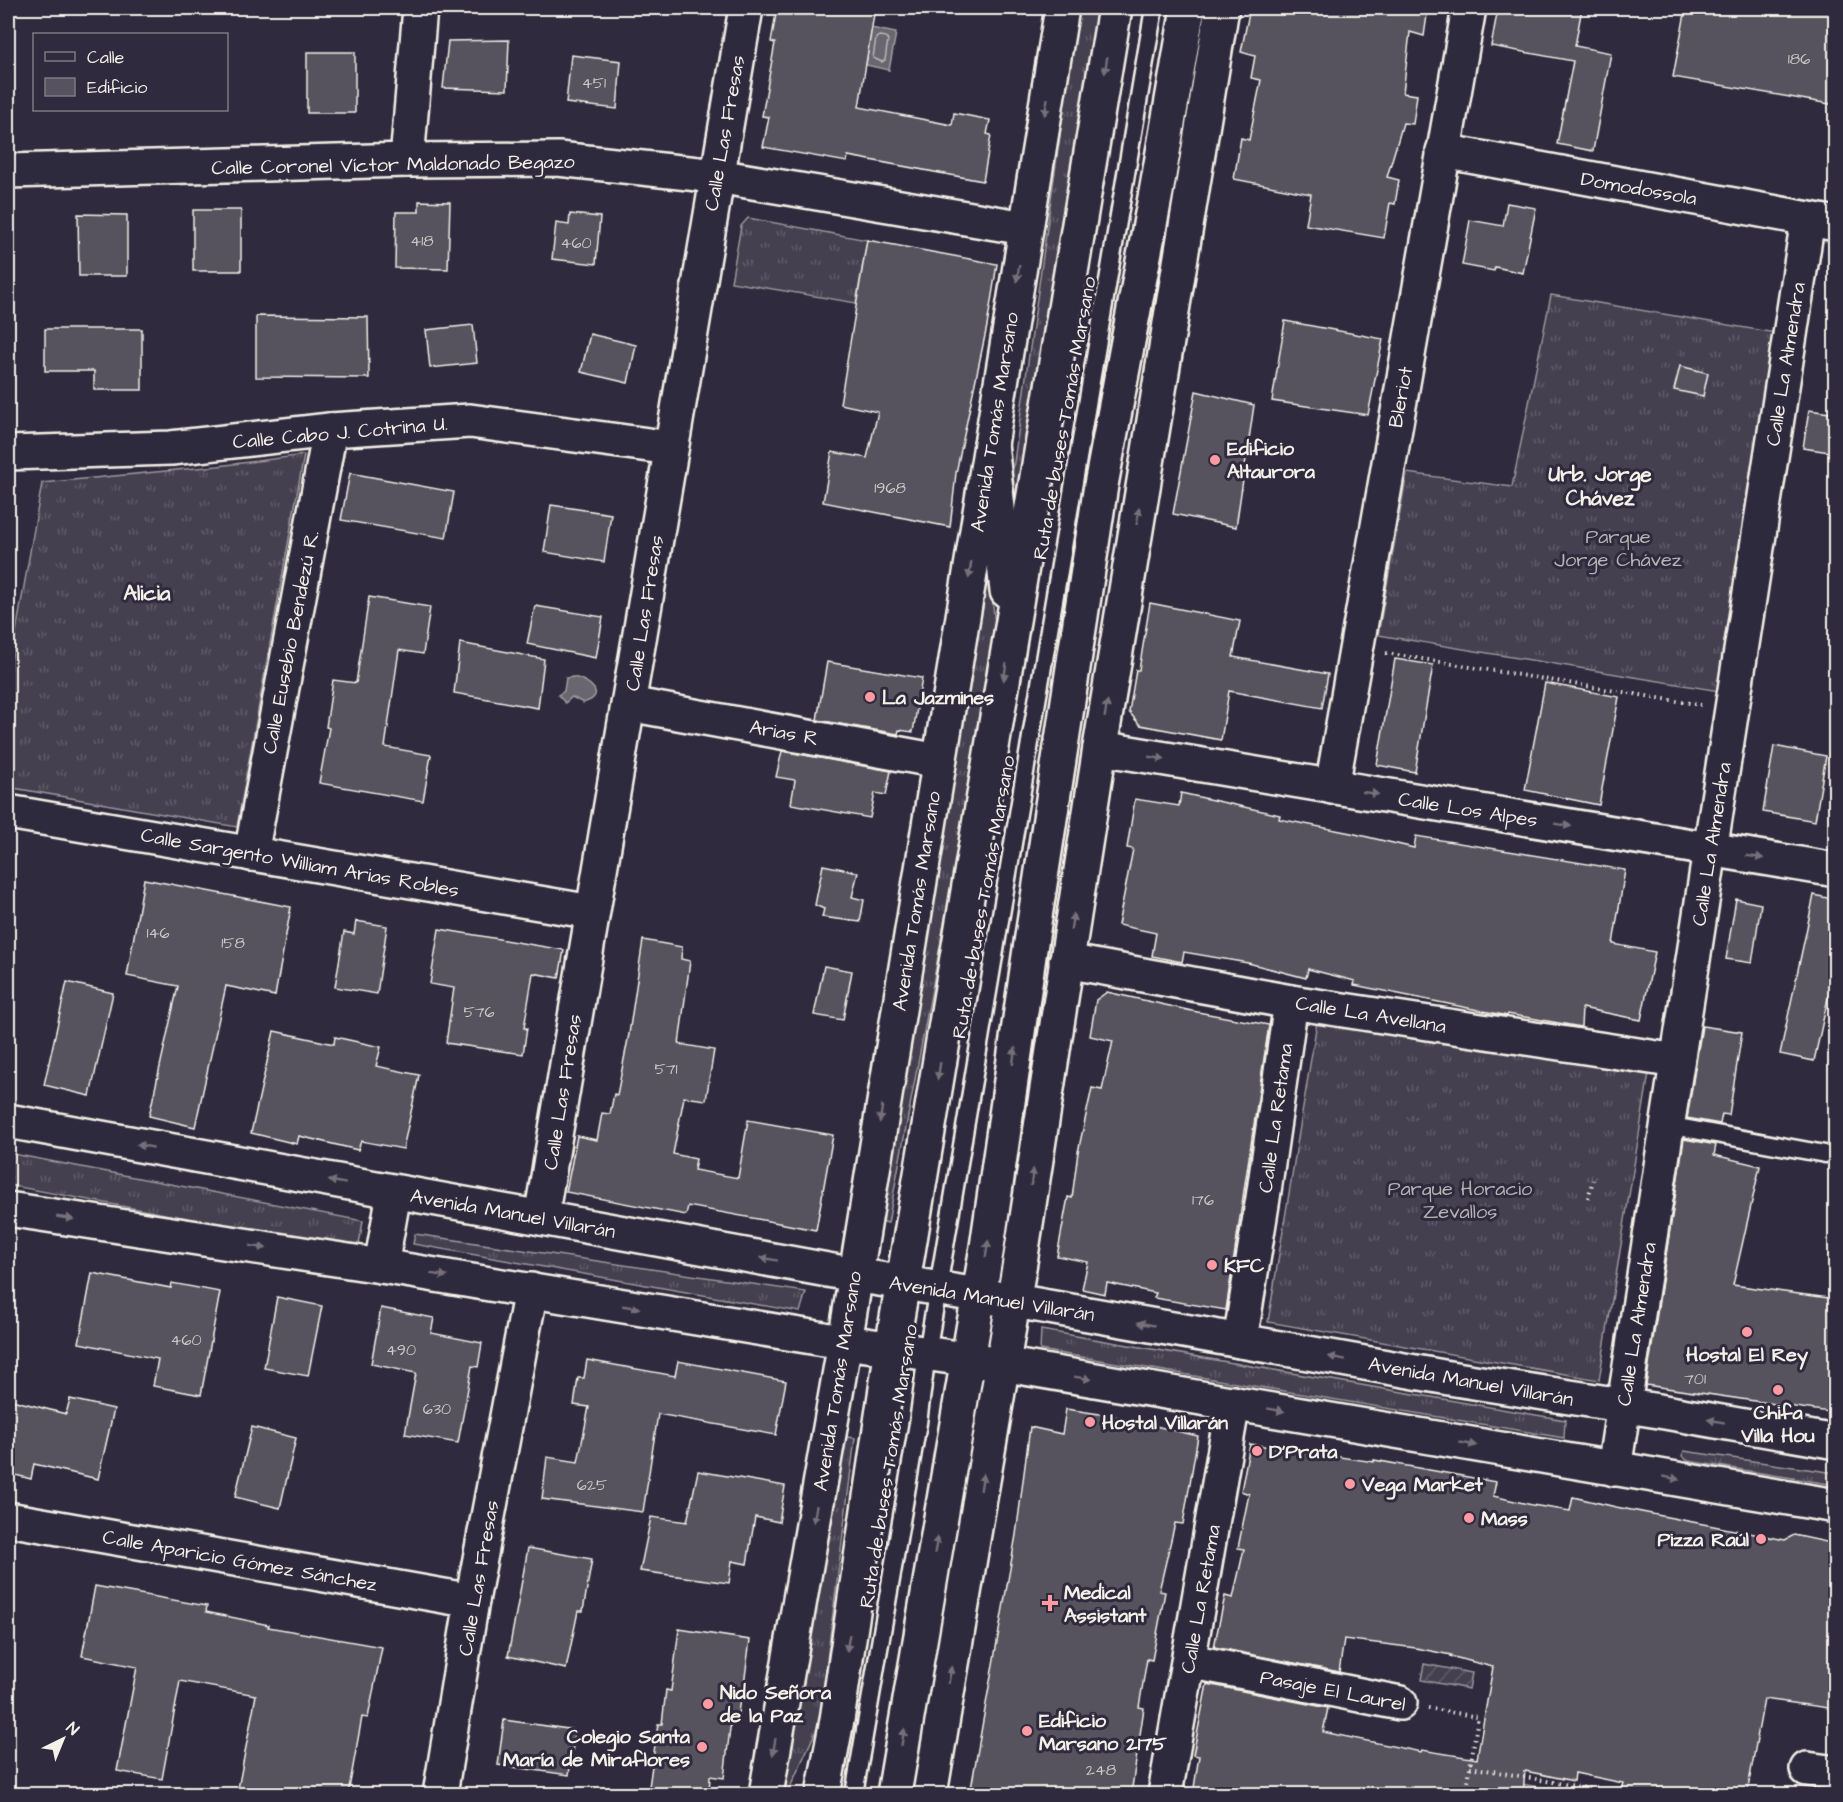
<svg xmlns="http://www.w3.org/2000/svg" width="1843" height="1802" font-family="'Architects Daughter',sans-serif">
<defs>
<pattern id="grass-tufts" width="24" height="20" patternUnits="userSpaceOnUse" patternTransform="scale(1.5)"><rect width="24" height="20" fill="#454050"/><path d="M3 7l-1-3M5 7V3M7 7l1-3M15 17l-1-3M17 17v-4M19 17l1-3" fill="none" stroke="#605c69"/></pattern>
<pattern id="garden-furrows" width="10" height="10" patternUnits="userSpaceOnUse" patternTransform="scale(1.5)"><rect width="10" height="10" fill="#454050"/><path d="M-1 1l2-2M0 10L10 0M9 11l2-2" fill="none" stroke="#605c69"/></pattern>
</defs>
<rect width="100%" height="100%" fill="#2f2a3d"/>
<filter id="ink" filterUnits="userSpaceOnUse"><feTurbulence type="fractalNoise" baseFrequency=".0167" numOctaves="2"/><feDisplacementMap in="SourceGraphic" scale="12" xChannelSelector="R" yChannelSelector="G"/><feConvolveMatrix kernelMatrix="1 2 1 2 8 2 1 2 1" color-interpolation-filters="sRGB"/></filter>
<g filter="url(#ink)">
<!-- grass -->
<g fill="url(#grass-tufts)" stroke="#9c989c" stroke-width="1.5">
<polygon points="1078,8 1101,8 1016,512 1007,511"/>
<polygon points="748,218 867,240 856,303 731,282 741,226"/>
<polygon points="1551,295 1776,333 1719,691 1378,635 1407,473 1512,487"/>
<polygon points="304,455 237,827 8,787 8,678 42,483 218,466"/>
<polygon points="987,551 997,643 888,1223 875,1220"/>
<polygon points="1317,1022 1649,1073 1599,1380 1268,1322"/>
<polygon points="8,1153 363,1221 358,1250 8,1185"/>
<polygon points="415,1234 806,1292 800,1312 413,1244"/>
<polygon points="1041,1330 1565,1420 1564,1438 1040,1350"/>
<polygon points="839,1436 855,1438 819,1724 787,1794 778,1794"/>
<polygon points="1684,1451 1835,1473 1835,1485 1688,1461 1682,1456"/>
<polygon points="1480,1777 1580,1794 1477,1794"/>
</g>
<!-- garden -->
<polygon fill="url(#garden-furrows)" stroke="#9c989c" stroke-width="1.5" points="1424,1664 1472,1673 1469,1689 1421,1680"/>
<!-- water -->
<g fill="#6a6670" stroke="#a19ea0" stroke-width="1.5">
<polygon points="871,28 896,33 889,70 866,65"/>
<path d="M573,677C590,680 608,696 583,703L572,697L565,703L558,695L564,691L566,678Z"/>
</g>
<g fill="none" stroke-linecap="round" stroke-linejoin="round">
<!-- shore -->
<polygon stroke="#bdb9b8" stroke-width="1.5" points="879,36 886,37 888,40 885,60 882,62 873,58 876,38"/>
</g>
<!-- building -->
<g fill="#56525f" stroke="#f4f1e8" stroke-width="1.5">
<polygon points="777,8 875,8 859,107 952,125 954,113 990,120 987,134 991,135 983,181 848,156 847,162 763,147 769,117 762,116 775,43 771,42"/>
<polygon points="1250,8 1428,8 1424,36 1410,32 1403,93 1417,95 1413,124 1403,123 1387,177 1399,180 1395,204 1390,203 1384,238 1306,225 1311,194 1234,179 1241,138 1249,140 1261,80 1251,78 1255,56 1241,52"/>
<polygon points="1498,8 1582,8 1575,46 1611,53 1593,151 1557,144 1573,61 1491,46"/>
<polygon points="1686,8 1809,8 1836,13 1836,105 1673,77"/>
<polygon points="509,40 507,90 443,88 448,41"/>
<rect x="307" y="52" width="48" height="61"/>
<polygon points="571,55 621,61 617,109 566,103"/>
<polygon points="419,201 450,202 448,269 395,268 396,212 419,212"/>
<polygon points="1507,203 1536,208 1523,273 1495,267 1494,271 1462,265 1470,220 1503,226"/>
<rect x="193" y="210" width="48" height="61"/>
<polygon points="78,214 127,215 127,276 79,276"/>
<polygon points="570,214 600,217 596,264 552,259 556,223 569,225"/>
<polygon points="867,240 997,264 987,326 956,473 950,527 823,502 832,452 867,458 878,412 840,404"/>
<polygon points="256,316 368,317 369,378 256,377"/>
<polygon points="1285,321 1383,339 1368,415 1272,401"/>
<polygon points="473,325 477,363 430,368 426,330"/>
<polygon points="45,329 142,329 142,390 94,390 94,371 45,371"/>
<polygon points="590,334 636,345 628,383 581,372"/>
<polygon points="1680,366 1708,373 1703,396 1674,390"/>
<polygon points="1196,391 1254,405 1236,527 1173,514"/>
<polygon points="1809,410 1836,414 1836,453 1803,448"/>
<polygon points="350,473 454,492 446,538 341,520"/>
<polygon points="551,505 611,514 604,562 544,552"/>
<polygon points="369,597 430,607 423,654 399,650 385,747 431,755 423,801 319,783 329,728 326,727 333,680 356,683"/>
<polygon points="1150,603 1240,621 1233,657 1328,674 1322,708 1229,691 1221,740 1140,725 1129,712 1136,670 1139,670"/>
<polygon points="535,606 603,617 596,658 527,644"/>
<polygon points="460,643 544,659 538,708 454,693"/>
<polygon points="1395,659 1433,665 1415,772 1377,765"/>
<polygon points="827,662 922,678 913,732 899,730 898,734 817,720"/>
<polygon points="1545,683 1619,697 1599,805 1525,790"/>
<polygon points="1774,746 1826,756 1815,821 1763,812"/>
<polygon points="782,751 891,771 886,795 875,793 870,818 791,804 795,780 776,777"/>
<polygon points="1181,793 1280,815 1279,819 1351,833 1414,848 1416,836 1625,870 1613,944 1655,952 1641,1020 1582,1008 1581,1027 1508,1014 1507,1016 1503,1015 1354,985 1355,981 1308,969 1306,978 1248,963 1184,952 1182,962 1152,956 1156,933 1118,925 1133,849 1127,848 1135,799 1179,806"/>
<polygon points="823,865 858,872 852,897 864,900 860,922 822,917 824,909 815,905"/>
<polygon points="144,879 291,907 275,996 226,986 195,1127 149,1116 178,986 127,976"/>
<polygon points="1814,895 1836,900 1836,962 1814,1061 1780,1054"/>
<polygon points="1736,899 1761,904 1752,963 1726,959"/>
<polygon points="356,921 387,926 377,994 335,987 344,932 354,934"/>
<polygon points="439,929 564,950 559,978 533,973 524,1028 527,1028 523,1054 446,1043 454,988 430,984"/>
<polygon points="643,940 682,947 681,959 690,961 679,1044 714,1050 706,1100 684,1097 673,1154 696,1159 694,1170 738,1178 748,1120 833,1135 816,1230 688,1206 686,1215 566,1192 577,1136 597,1140 602,1113 610,1114 614,1094 617,1095 629,1034"/>
<polygon points="824,966 852,971 843,1020 814,1015"/>
<polygon points="67,982 113,993 90,1096 44,1085"/>
<polygon points="1107,992 1192,1011 1269,1025 1226,1310 1154,1298 1156,1293 1107,1283 1105,1294 1082,1289 1088,1262 1057,1256 1068,1197 1072,1198 1078,1152 1092,1088 1102,1090 1113,1041 1090,1036 1096,1000"/>
<polygon points="1702,1026 1742,1032 1729,1115 1722,1114 1720,1124 1687,1118"/>
<polygon points="274,1031 334,1044 335,1037 381,1047 376,1066 419,1075 403,1149 361,1141 358,1150 299,1136 297,1144 251,1133"/>
<polygon points="1684,1139 1716,1145 1714,1155 1760,1166 1733,1285 1836,1299 1836,1413 1646,1385"/>
<polygon points="92,1273 171,1288 172,1283 220,1292 201,1395 153,1386 158,1359 79,1343"/>
<polygon points="277,1297 322,1306 308,1376 264,1368"/>
<polygon points="381,1308 434,1318 431,1333 482,1343 478,1367 472,1366 458,1443 405,1434 416,1373 371,1364"/>
<polygon points="587,1360 675,1376 678,1361 786,1381 776,1435 658,1414 643,1512 542,1499 547,1457 578,1462 589,1407 574,1405 578,1378 584,1378"/>
<polygon points="8,1399 66,1414 70,1399 114,1409 98,1479 34,1464 31,1479 8,1473"/>
<polygon points="1066,1409 1113,1416 1198,1436 1183,1524 1175,1523 1159,1591 1165,1592 1152,1660 1147,1659 1139,1707 1144,1708 1131,1794 970,1794 1016,1535 1030,1427 1062,1434"/>
<polygon points="252,1427 296,1438 280,1508 235,1497"/>
<polygon points="1250,1444 1374,1462 1374,1460 1496,1482 1493,1496 1532,1505 1570,1511 1573,1497 1616,1507 1785,1540 1794,1535 1836,1544 1836,1709 1764,1699 1747,1794 1620,1794 1623,1783 1575,1773 1574,1781 1525,1771 1523,1794 1193,1794 1199,1756 1193,1755 1207,1684 1328,1708 1323,1732 1421,1752 1422,1750 1477,1759 1493,1667 1450,1656 1451,1655 1416,1648 1344,1639 1339,1672 1214,1647 1225,1596 1233,1598 1244,1549 1238,1548 1249,1494 1241,1491"/>
<polygon points="698,1471 785,1486 779,1522 755,1517 747,1564 732,1561 729,1583 640,1571 651,1517 687,1522"/>
<polygon points="528,1548 592,1559 583,1611 578,1611 566,1669 508,1656"/>
<polygon points="95,1586 207,1606 206,1612 269,1625 268,1627 382,1647 368,1718 362,1717 348,1794 237,1794 256,1695 180,1681 162,1779 117,1771 137,1667 82,1656"/>
<polygon points="679,1629 750,1640 744,1684 742,1684 737,1721 731,1720 724,1778 710,1776 709,1794 648,1794 658,1724 662,1724 666,1690 671,1691"/>
<polygon points="504,1720 575,1730 569,1775 498,1765"/>
</g>
<g fill="none" stroke-linecap="round" stroke-linejoin="round">
<!-- lane casing -->
<g stroke="#f4f1e8" stroke-width="21">
<g id="lane">
<polyline points="1667,1125 1825,1154"/>
<polyline points="854,1794 918,1423 927,1353 1154,8"/>
</g>
</g>
<!-- street casing -->
<g stroke="#f4f1e8" stroke-width="38">
<g id="street">
<polyline points="1443,151 1836,224"/>
<polyline points="407,160 420,8"/>
<polyline points="8,171 407,160 558,159 717,176 1025,228"/>
<polyline points="8,453 171,448 330,430 470,421 671,448"/>
<polyline points="629,704 939,761"/>
<polyline points="1100,748 1836,870"/>
<polyline points="1332,787 1469,8"/>
<polyline points="8,812 592,912"/>
<polyline points="251,854 330,430"/>
<polyline points="1066,961 1291,1002 1677,1061"/>
<polyline points="541,1218 746,8"/>
<polyline points="1240,1341 1263,1198 1291,1002"/>
<polyline points="1614,1469 1808,219"/>
<polyline points="8,1519 472,1601"/>
<polyline points="1189,1661 1400,1703"/>
<polyline points="1807,1769 1836,1773"/>
<polyline points="440,1794 472,1601 531,1290"/>
<polyline points="1165,1794 1233,1403"/>
</g>
</g>
<!-- secondary casing -->
<g stroke="#f4f1e8" stroke-width="38">
<g id="secondary">
<polyline points="8,1121 855,1275 1026,1303 1449,1378 1659,1411 1836,1442"/>
<polyline points="8,1209 381,1266 824,1339 1001,1364 1836,1506"/>
<polyline points="381,1266 394,1193"/>
<polyline points="766,1794 845,1342 1062,8"/>
<polyline points="930,1794 1021,1256 1100,748 1222,8"/>
</g>
</g>
<!-- primary casing -->
<g stroke="#f4f1e8" stroke-width="38">
<g id="primary">
<polyline points="991,444 1007,591"/>
<polyline points="823,1794 837,1720 892,1348 1115,8"/>
<polyline points="894,1794 987,1247 1029,956 1101,485 1157,187 1188,8"/>
</g>
</g>
<!-- path -->
<g stroke="#f4f1e8" stroke-width="4" stroke-dasharray="1.5 4.5" stroke-linecap="butt">
<polyline points="1386,653 1701,705"/>
<polyline points="1588,1198 1593,1180"/>
<polyline points="1428,1708 1478,1717 1466,1794"/>
<polyline points="1470,1767 1618,1794"/>
</g>
<!-- lane -->
<use href="#lane" stroke="#2f2a3d" stroke-width="16"/>
<!-- street -->
<use href="#street" stroke="#2f2a3d" stroke-width="33"/>
<!-- secondary -->
<use href="#secondary" stroke="#2f2a3d" stroke-width="33"/>
<!-- primary -->
<use href="#primary" stroke="#2f2a3d" stroke-width="33"/>
</g>
<!-- one-way arrows -->
<defs><path id="oneway-solid" d="M-6-.8H1V-3.2L6.5 0L1 3.2V.8H-6Z" transform="scale(1.5)"/></defs>
<g fill="#747079">
<use href="#oneway-solid" transform="translate(1106 65) rotate(99)"/>
<use href="#oneway-solid" transform="translate(1046 107) rotate(100)"/>
<use href="#oneway-solid" transform="translate(1018 273) rotate(99)"/>
<use href="#oneway-solid" transform="translate(1138 516) rotate(-81)"/>
<use href="#oneway-solid" transform="translate(970 570) rotate(99)"/>
<use href="#oneway-solid" transform="translate(1005 672) rotate(99)"/>
<use href="#oneway-solid" transform="translate(1106 709) rotate(-81)"/>
<use href="#oneway-solid" transform="translate(1157 758) rotate(9)"/>
<use href="#oneway-solid" transform="translate(1370 793) rotate(9)"/>
<use href="#oneway-solid" transform="translate(1563 825) rotate(9)"/>
<use href="#oneway-solid" transform="translate(1755 857) rotate(9)"/>
<use href="#oneway-solid" transform="translate(1072 922) rotate(-81)"/>
<use href="#oneway-solid" transform="translate(1014 1056) rotate(-82)"/>
<use href="#oneway-solid" transform="translate(939 1071) rotate(99)"/>
<use href="#oneway-solid" transform="translate(881 1114) rotate(99)"/>
<use href="#oneway-solid" transform="translate(145 1146) rotate(-170)"/>
<use href="#oneway-solid" transform="translate(1032 1177) rotate(-82)"/>
<use href="#oneway-solid" transform="translate(337 1182) rotate(-170)"/>
<use href="#oneway-solid" transform="translate(65 1218) rotate(9)"/>
<use href="#oneway-solid" transform="translate(258 1247) rotate(9)"/>
<use href="#oneway-solid" transform="translate(987 1249) rotate(-81)"/>
<use href="#oneway-solid" transform="translate(769 1259) rotate(-170)"/>
<use href="#oneway-solid" transform="translate(439 1275) rotate(9)"/>
<use href="#oneway-solid" transform="translate(631 1307) rotate(9)"/>
<use href="#oneway-solid" transform="translate(1146 1324) rotate(-170)"/>
<use href="#oneway-solid" transform="translate(1337 1358) rotate(-170)"/>
<use href="#oneway-solid" transform="translate(1083 1378) rotate(9)"/>
<use href="#oneway-solid" transform="translate(1276 1410) rotate(10)"/>
<use href="#oneway-solid" transform="translate(1716 1421) rotate(-170)"/>
<use href="#oneway-solid" transform="translate(1468 1444) rotate(10)"/>
<use href="#oneway-solid" transform="translate(1671 1478) rotate(10)"/>
<use href="#oneway-solid" transform="translate(982 1482) rotate(-81)"/>
<use href="#oneway-solid" transform="translate(815 1514) rotate(100)"/>
<use href="#oneway-solid" transform="translate(936 1545) rotate(-80)"/>
<use href="#oneway-solid" transform="translate(848 1643) rotate(99)"/>
<use href="#oneway-solid" transform="translate(950 1675) rotate(-81)"/>
<use href="#oneway-solid" transform="translate(903 1737) rotate(-80)"/>
<use href="#oneway-solid" transform="translate(774 1747) rotate(100)"/>
</g>
</g>
<!-- markers -->
<g fill="#ff9aa2" stroke="#2f2a3d" stroke-width="2">
<circle cx="1215" cy="460" r="6"/>
<circle cx="870" cy="697" r="6"/>
<circle cx="1212" cy="1265" r="6"/>
<circle cx="1747" cy="1332" r="6"/>
<circle cx="1778" cy="1390" r="6"/>
<circle cx="1090" cy="1422" r="6"/>
<circle cx="1257" cy="1451" r="6"/>
<circle cx="1350" cy="1484" r="6"/>
<circle cx="1469" cy="1518" r="6"/>
<circle cx="1761" cy="1539" r="6"/>
<path d="M1047 1594h6v6h6v6h-6v6h-6v-6h-6v-6h6z"/>
<circle cx="708" cy="1704" r="6"/>
<circle cx="1027" cy="1731" r="6"/>
<circle cx="702" cy="1747" r="6"/>
</g>
<g text-anchor="middle" stroke-width="6" stroke-linejoin="round" paint-order="stroke">
<!-- number labels -->
<g font-size="16" fill="#ccc9c6">
<text x="1799" y="64">186</text>
<text x="594" y="88">451</text>
<text x="422" y="246">418</text>
<text x="576" y="248">460</text>
<text x="890" y="493">1968</text>
<text x="158" y="938">146</text>
<text x="233" y="948">158</text>
<text x="479" y="1017">576</text>
<text x="666" y="1074">571</text>
<text x="1203" y="1205">176</text>
<text x="186" y="1345">460</text>
<text x="401" y="1355">490</text>
<text x="1695" y="1384">701</text>
<text x="437" y="1414">630</text>
<text x="592" y="1490">625</text>
<text x="1101" y="1775">248</text>
</g>
<!-- street labels -->
<g font-size="20" fill="#f4f1e8" stroke="#2f2a3d">
<text transform="translate(724 133) rotate(-80)" y="7">Calle Las Fresas</text>
<text transform="translate(393 164) rotate(-1)" y="7">Calle Coronel Víctor Maldonado Begazo</text>
<text transform="translate(1639 188) rotate(10)" y="7">Domodossola</text>
<text transform="translate(1785 364) rotate(-81)" y="7">Calle La Almendra</text>
<text transform="translate(1400 397) rotate(-80)" y="7">Bleriot</text>
<text transform="translate(1064 418) rotate(-80)" y="7">Ruta de buses Tomás Marsano</text>
<text transform="translate(994 422) rotate(-81)" y="7">Avenida Tomás Marsano</text>
<text transform="translate(340 432) rotate(-5)" y="7">Calle Cabo J. Cotrina U.</text>
<text transform="translate(644 613) rotate(-81)" y="7">Calle Las Fresas</text>
<text transform="translate(290 642) rotate(-79)" y="7">Calle Eusebio Bendezú R.</text>
<text transform="translate(784 732) rotate(10)" y="7">Arias R</text>
<text transform="translate(1468 809) rotate(9)" y="7">Calle Los Alpes</text>
<text transform="translate(1711 844) rotate(-81)" y="7">Calle La Almendra</text>
<text transform="translate(300 862) rotate(10)" y="7">Calle Sargento William Arias Robles</text>
<text transform="translate(983 897) rotate(-80)" y="7">Ruta de buses Tomás Marsano</text>
<text transform="translate(916 901) rotate(-81)" y="7">Avenida Tomás Marsano</text>
<text transform="translate(1371 1014) rotate(9)" y="7">Calle La Avellana</text>
<text transform="translate(562 1092) rotate(-81)" y="7">Calle Las Fresas</text>
<text transform="translate(1275 1118) rotate(-82)" y="7">Calle La Retama</text>
<text transform="translate(513 1213) rotate(10)" y="7">Avenida Manuel Villarán</text>
<text transform="translate(992 1298) rotate(9)" y="7">Avenida Manuel Villarán</text>
<text transform="translate(1636 1324) rotate(-81)" y="7">Calle La Almendra</text>
<text transform="translate(837 1381) rotate(-81)" y="7">Avenida Tomás Marsano</text>
<text transform="translate(1471 1381) rotate(10)" y="7">Avenida Manuel Villarán</text>
<text transform="translate(888 1466) rotate(-81)" y="7">Ruta de buses Tomás Marsano</text>
<text transform="translate(240 1560) rotate(10)" y="7">Calle Aparicio Gómez Sánchez</text>
<text transform="translate(478 1578) rotate(-80)" y="7">Calle Las Fresas</text>
<text transform="translate(1200 1599) rotate(-80)" y="7">Calle La Retama</text>
<text transform="translate(1333 1690) rotate(11)" y="7">Pasaje El Laurel</text>
</g>
<!-- poi labels -->
<g font-size="20" font-weight="bold" fill="#f4f1e8" stroke="#2f2a3d" text-anchor="start">
<text x="1227" y="455">Edificio<tspan x="1227" dy="23">Altaurora</tspan></text>
<text x="882" y="704">La Jazmines</text>
<text x="1224" y="1272">KFC</text>
<text x="1747" y="1361" text-anchor="middle">Hostal El Rey</text>
<text x="1778" y="1419" text-anchor="middle">Chifa<tspan x="1778" dy="23">Villa Hou</tspan></text>
<text x="1102" y="1429">Hostal Villarán</text>
<text x="1269" y="1458">D'Prata</text>
<text x="1362" y="1491">Vega Market</text>
<text x="1481" y="1525">Mass</text>
<text x="1749" y="1546" text-anchor="end">Pizza Raúl</text>
<text x="1064" y="1599">Medical<tspan x="1064" dy="23">Assistant</tspan></text>
<text x="720" y="1699">Nido Señora<tspan x="720" dy="23">de la Paz</tspan></text>
<text x="1039" y="1727">Edificio<tspan x="1039" dy="23">Marsano 2175</tspan></text>
<text x="690" y="1743" text-anchor="end">Colegio Santa<tspan x="690" dy="23">María de Miraflores</tspan></text>
</g>
<!-- park labels -->
<g font-size="20" fill="#b7b3b3" stroke="#2f2a3d">
<text x="1618" y="543">Parque<tspan x="1618" dy="23">Jorge Chávez</tspan></text>
<text x="1460" y="1195">Parque Horacio<tspan x="1460" dy="23">Zevallos</tspan></text>
</g>
<!-- neighbourhood labels -->
<g font-size="21" font-weight="bold" fill="#f4f1e8" stroke="#2f2a3d">
<text x="1600" y="481">Urb. Jorge<tspan x="1600" dy="24">Chávez</tspan></text>
<text x="147" y="600">Alicia</text>
</g>
</g>
<!-- margin -->
<rect width="1843" height="1802" fill="none" stroke="#2f2a3d" stroke-width="30"/>
<rect x="15" y="15" width="1813" height="1772" fill="none" stroke="#f4f1e8" stroke-width="2" filter="url(#ink)"/>
<!-- legend -->
<rect x="33" y="33" width="195" height="78" fill="#2f2a3d" stroke="#7e7a81" stroke-width="1.5"/>
<rect x="45" y="52" width="30" height="9" fill="#2f2a3d" stroke="#7e7a81" stroke-width="1.5"/>
<text x="87" y="63" font-size="18" fill="#f4f1e8">Calle</text>
<rect x="45" y="78" width="30" height="18" fill="#56525f" stroke="#7e7a81" stroke-width="1.5"/>
<text x="87" y="93" font-size="18" fill="#f4f1e8">Edificio</text>
<!-- north arrow -->
<g transform="translate(63 1739) rotate(43)" stroke="#2f2a3d" stroke-width="4.5" paint-order="stroke">
<path d="M0-4.5L10 22L0 15L-10 22Z" fill="#f4f1e8"/>
<text y="-9" font-size="16" font-weight="bold" text-anchor="middle" fill="#f4f1e8">N</text>
</g>
</svg>
